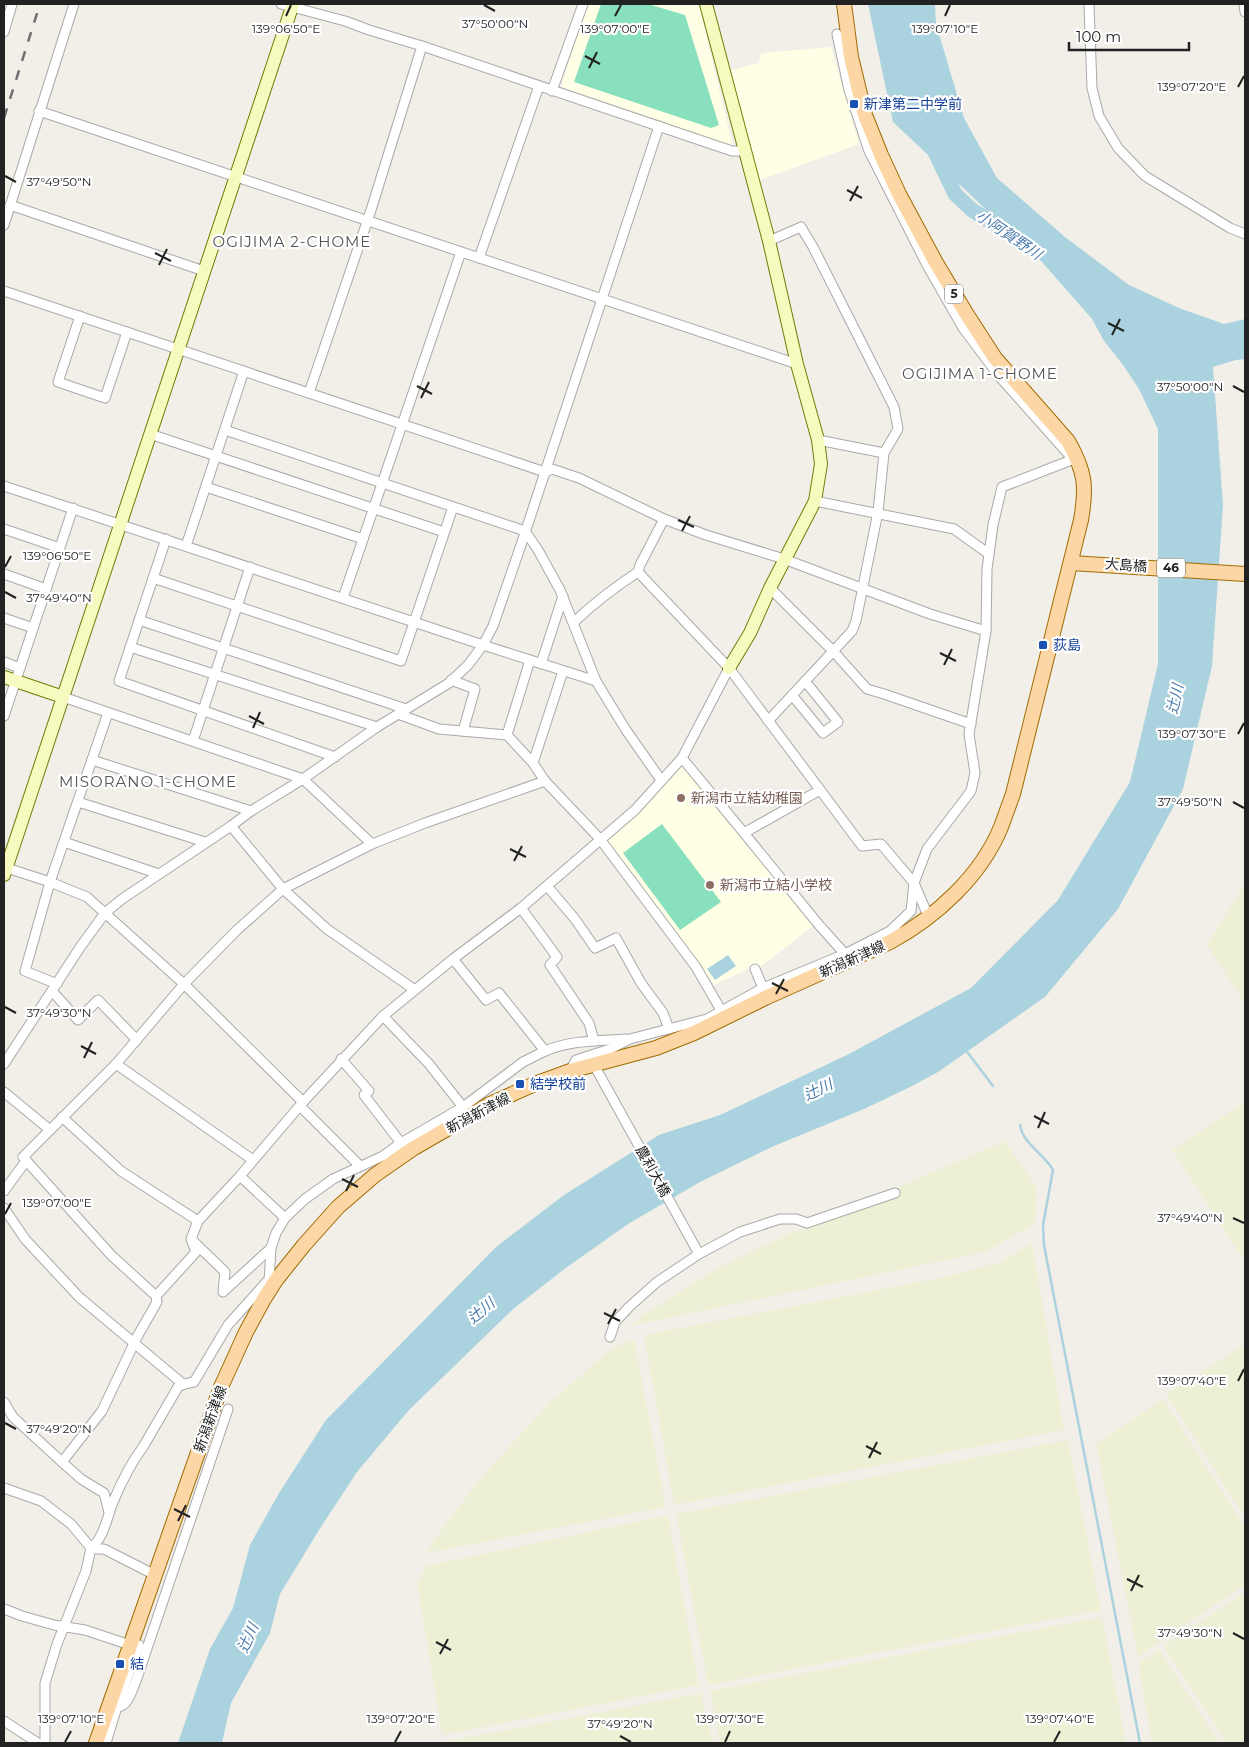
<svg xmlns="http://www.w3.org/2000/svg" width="1249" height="1747" font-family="Montserrat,'Noto Sans JP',sans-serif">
<rect width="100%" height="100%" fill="#f2efe9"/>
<!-- education -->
<g fill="#ffffe5">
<polygon points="588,4 693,4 699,6 733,147 563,90 562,84"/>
<polygon points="831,47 859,144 760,180 729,71 759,63 761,53"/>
<polygon points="683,764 814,925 760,967 755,969 750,968 714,985 606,840 664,785"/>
</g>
<!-- farmland -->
<g fill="#eef0d5">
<polygon points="1245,883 1245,1004 1207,945"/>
<polygon points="1245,1102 1245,1262 1172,1150"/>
<polygon points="1005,1141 1037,1188 1035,1224 985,1252 630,1326 643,1315 723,1265 791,1233 821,1223 907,1183"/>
<polygon points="1032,1243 1064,1430 674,1505 644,1335 944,1277 1001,1262"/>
<polygon points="634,1339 666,1507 426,1553 439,1533 479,1480 552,1400 613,1348"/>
<polygon points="1245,1344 1245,1518 1168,1397 1168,1393"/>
<polygon points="1163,1399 1245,1527 1245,1585 1138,1657 1096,1444"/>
<polygon points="1068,1440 1101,1610 708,1685 676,1514"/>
<polygon points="668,1515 699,1685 442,1735 417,1583 426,1566"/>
<polygon points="1245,1592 1245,1743 1227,1743 1165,1649 1166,1644"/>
<polygon points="1102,1617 1126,1743 720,1743 710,1691"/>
<polygon points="1159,1650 1220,1743 1152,1743 1138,1663"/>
<polygon points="701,1693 712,1743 443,1743 443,1742"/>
</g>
<!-- pitch -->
<g fill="#88e0be">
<polygon points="601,4 648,4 685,15 719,125 711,128 574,82"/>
<polygon points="662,824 721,902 680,930 623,853"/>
</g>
<!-- water -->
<g fill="#aad3df">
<polygon points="868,4 935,4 936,24 964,118 997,178 1065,237 1129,285 1179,308 1224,324 1245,319 1245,359 1236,360 1213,367 1223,505 1212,666 1183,789 1118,909 1045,997 938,1072 910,1087 864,1109 774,1146 700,1182 628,1224 563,1270 512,1310 409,1410 357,1472 319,1530 280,1594 270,1633 231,1703 222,1743 178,1743 210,1649 233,1608 250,1545 279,1493 326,1420 496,1247 564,1195 659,1135 720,1115 849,1054 971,988 1058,900 1130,782 1158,664 1158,429 1139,389 1123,365 1104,341 1092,319 1042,262 893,122"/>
<polygon points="728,955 736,966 715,980 707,969"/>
</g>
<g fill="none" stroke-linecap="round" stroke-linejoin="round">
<!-- stream -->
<g stroke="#aad3df" stroke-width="2.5">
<polyline points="965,1049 993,1086"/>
<path d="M1020,1125C1023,1144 1044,1154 1053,1170L1043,1225L1044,1245L1140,1743"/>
</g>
<!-- river -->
<polyline stroke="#aad3df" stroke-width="15" points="934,150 955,194 972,210 995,224 1033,250"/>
<!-- street casing -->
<g stroke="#a9a9a9" stroke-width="11">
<g id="street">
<polyline points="281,4 345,21 369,30 422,46 732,151 746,151"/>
<polyline points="1089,4 1092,88 1099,116 1118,148 1145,176 1230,228 1245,234"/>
<polyline points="1244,4 1245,12"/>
<polyline points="4,32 12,4"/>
<polyline points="837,34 849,90 869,151 927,265 963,328 999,376 1071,457"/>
<polyline points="552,91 583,4"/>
<polyline points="39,111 797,364"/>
<polyline points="10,205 204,271"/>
<polyline points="4,225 74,4"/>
<polyline points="479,258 539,86"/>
<polyline points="4,291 545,472 552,469 579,478 664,519 706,535 784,559 930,614 986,631"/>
<polyline points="80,316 58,382 105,398 127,332"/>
<polyline points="309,393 371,210 422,46"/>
<polyline points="225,430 525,531 538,550 560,590 596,681 626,730 661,780"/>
<polyline points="150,434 444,532"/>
<polyline points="818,440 884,453"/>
<polyline points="4,486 483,645 596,681"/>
<polyline points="206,487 363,539"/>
<polyline points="815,501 954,529 989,554"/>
<polyline points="4,529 60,548"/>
<polyline points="166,539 119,681 335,757"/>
<polyline points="186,546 244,371"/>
<polyline points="638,572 729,668 862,846 881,844 914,883 929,918 927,918"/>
<polyline points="4,574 46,589"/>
<polyline points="153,578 401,661 453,507"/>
<polyline points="770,588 833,651 867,689 884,694 971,724"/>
<polyline points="343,598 461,252"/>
<polyline points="4,618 33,628"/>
<polyline points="139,620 406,709"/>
<path d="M574,622C594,603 615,587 638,572L640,565L664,519"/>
<polyline points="130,647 377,727"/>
<polyline points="4,662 20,668"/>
<polyline points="541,664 563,596"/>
<polyline points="451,680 475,689 463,731"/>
<polyline points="792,695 823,733 838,722 805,681"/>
<polyline points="63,697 303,779 372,844"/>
<polyline points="398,714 439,729 507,735 533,763 545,781 600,839 696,967 722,1012 725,1010"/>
<polyline points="4,716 73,508"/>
<polyline points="768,721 852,631 856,621 878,512 884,453 898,429 894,407 813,247 801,227 769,241"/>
<polyline points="507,735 530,660"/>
<polyline points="193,741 250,567"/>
<polyline points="682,758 744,833 820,790"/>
<polyline points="92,760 251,811"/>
<polyline points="533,763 563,671"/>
<polyline points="78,802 205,842"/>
<polyline points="231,826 283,889 327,929 415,990"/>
<polyline points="744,833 819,925 845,954"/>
<polyline points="64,842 159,874"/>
<polyline points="4,867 50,882 87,897 184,984 303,1102"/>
<polyline points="547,886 575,919 595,948 616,938 641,983 663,1013 669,1029"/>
<polyline points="521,908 557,957 550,965 589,1023 594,1041"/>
<path d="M453,959L486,1000L499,993L545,1051C571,1040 598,1041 626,1039"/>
<polyline points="755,969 763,988"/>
<polyline points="57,984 25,971 50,882 108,713"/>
<polyline points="52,991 78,1020 98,1000 137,1040"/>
<polyline points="383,1016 429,1064 463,1107"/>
<polyline points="341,1059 369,1091 364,1095 401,1143"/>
<polyline points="4,1064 81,946 105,913 122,899 231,826 251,811 303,779 377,727 449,683 468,665 483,645 493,626 521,545 659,126"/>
<polyline points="116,1064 253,1160"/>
<polyline points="594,1065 699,1254"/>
<polyline points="570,1071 576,1060 610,1049 630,1039 707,1019 763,988 845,954 890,931 911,911 914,883 927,849 971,791 975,773 969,734 986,631 987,569 993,525 1002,487 1074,459 1076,454"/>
<polyline points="4,1092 50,1130"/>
<polyline points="300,1106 360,1166"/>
<polyline points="62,1117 121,1171 198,1221"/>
<polyline points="240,1176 285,1218"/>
<polyline points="4,1191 26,1161"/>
<polyline points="4,1208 25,1239 79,1297 183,1384"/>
<polyline points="193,1241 225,1272 223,1292 271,1248"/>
<polyline points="269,1282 271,1248 276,1233 285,1218 305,1199 333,1179 383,1156 401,1143 463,1107 523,1062 545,1051"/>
<polyline points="156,1296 111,1255 23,1157 116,1064 184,984 237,930 283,889 372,844 425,823 545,781"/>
<polyline points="610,1337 615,1322 629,1307 657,1282 699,1254 740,1232 780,1219 796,1219 807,1223 895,1193"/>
<polyline points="4,1402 13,1417 62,1462 81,1479 104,1493 109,1512"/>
<polyline points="62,1462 102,1411 137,1337 157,1302 156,1296 196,1252 191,1239 198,1221 240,1176 303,1102 383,1016 453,959 521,908 635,810 682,758 729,668"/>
<polyline points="4,1488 41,1501 71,1524 91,1548"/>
<polyline points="91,1549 104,1549 155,1575"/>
<polyline points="4,1609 22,1616 54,1625 85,1630 130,1645 139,1645 117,1707 106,1743"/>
<path d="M117,1707C128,1707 132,1690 136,1681L228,1409"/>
<polyline points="4,1721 38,1743"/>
<path d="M45,1743V1683L57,1644L86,1571L91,1548C103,1540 108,1515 113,1502C121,1483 131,1463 143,1447L178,1387L184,1384L194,1382L228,1325L270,1278"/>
</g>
</g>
<!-- secondary casing -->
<g stroke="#707d05" stroke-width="14">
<g id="secondary">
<polyline points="706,4 769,241 797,364 818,440 821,464 815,501 770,588 750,633 729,668"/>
<polyline points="4,677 63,697"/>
<polyline points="4,875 293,4"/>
</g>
</g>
<!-- primary casing -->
<g stroke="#a06b00" stroke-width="16">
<g id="primary">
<polyline points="1071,563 1245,574"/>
<path d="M96,1743L221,1387L246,1332L264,1299L276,1280L304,1245L338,1207L375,1175L414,1148L490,1104L537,1083L570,1071L656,1048L694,1033L765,998L890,942C936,917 981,876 1001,827C1005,816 1009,805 1013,794L1081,520C1087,486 1085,471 1068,441L995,358L966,313L935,261L899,194L881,155L865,115L851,57L844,4"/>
</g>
</g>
<!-- street -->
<use href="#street" stroke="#fff" stroke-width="9"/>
<!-- secondary -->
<use href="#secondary" stroke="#f7fabf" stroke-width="12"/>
<!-- primary -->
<use href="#primary" stroke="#fcd6a4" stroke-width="14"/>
<!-- rail -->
<polyline stroke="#707070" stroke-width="2.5" stroke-dasharray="10 10" stroke-linecap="butt" points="4,118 40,4"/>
</g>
<!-- ticks -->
<path fill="none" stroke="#222" stroke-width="2" d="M484,5L495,11M286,16L291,5M615,16L621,5M945,16L950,5M585,56L600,64M589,68L597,52M1238,87L1244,76M5,176L16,182M847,190L862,198M850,201L858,186M155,253L171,261M159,265L167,249M1108,323L1124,331M1112,335L1120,319M417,386L432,394M1233,386L1244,392M421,398L429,382M678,520L694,527M682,531L690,516M5,567L11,556M5,592L16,598M940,653L956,661M944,665L952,649M249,716L264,724M253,728L260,712M1238,734L1244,723M1233,802L1244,808M510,849L526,857M514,861L522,846M772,983L788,991M776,994L784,979M5,1007L16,1013M81,1046L96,1054M84,1058L92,1042M1034,1116L1049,1124M1038,1128L1045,1112M342,1179L358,1187M346,1191L354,1175M5,1214L11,1203M1233,1218L1244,1223M604,1313L620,1321M608,1324L616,1309M1238,1381L1244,1369M5,1423L16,1429M866,1446L881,1454M869,1458L877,1442M174,1509L190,1517M178,1521L186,1505M1127,1579L1143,1587M1131,1591L1139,1575M1233,1633L1244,1639M436,1642L451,1650M440,1654L448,1639M620,1736L631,1742M65,1742L71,1731M395,1742L401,1731M725,1742L730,1731M1054,1742L1060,1731"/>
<!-- markers -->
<g fill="#1a4fb4" stroke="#fff" stroke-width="2">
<rect x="849" y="99" width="10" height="10" rx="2.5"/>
<rect x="1038" y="640" width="10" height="10" rx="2.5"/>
<rect x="515" y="1079" width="10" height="10" rx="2.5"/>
<rect x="115" y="1659" width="10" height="10" rx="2.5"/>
</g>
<g fill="#8d6e63" stroke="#fff" stroke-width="2">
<circle cx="681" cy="798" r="5"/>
<circle cx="710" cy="885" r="5"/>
</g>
<g text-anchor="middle" stroke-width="4.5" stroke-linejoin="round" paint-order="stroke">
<!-- shield labels -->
<g fill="#fff" stroke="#646464" stroke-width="1">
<rect x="945" y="284.5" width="18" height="19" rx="4"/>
<rect x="1157" y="558.5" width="28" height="19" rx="4"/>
</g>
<g font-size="12" font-weight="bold" fill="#222">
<text x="954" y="298">5</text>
<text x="1171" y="572">46</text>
</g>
<!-- transit labels -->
<g font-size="14" fill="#164399" stroke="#fff" text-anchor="start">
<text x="864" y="109">新津第二中学前</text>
<text x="1053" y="650">荻島</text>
<text x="530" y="1089">結学校前</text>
<text x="130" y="1669">結</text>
</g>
<!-- street labels -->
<g font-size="14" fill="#222" stroke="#fff">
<text transform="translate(1126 565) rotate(4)" y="5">大島橋</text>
<text transform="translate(852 959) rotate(-24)" y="5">新潟新津線</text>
<text transform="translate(478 1113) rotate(-28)" y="5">新潟新津線</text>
<text transform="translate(653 1171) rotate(61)" y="5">農利大橋</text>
<text transform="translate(210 1419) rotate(-70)" y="5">新潟新津線</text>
</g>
<!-- education labels -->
<g font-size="14" fill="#785e54" stroke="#fff" text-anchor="start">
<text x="691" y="803">新潟市立結幼稚園</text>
<text x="720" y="890">新潟市立結小学校</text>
</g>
<!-- water labels -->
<g font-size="15" font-style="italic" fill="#4a7aab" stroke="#fff">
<text transform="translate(1009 235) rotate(34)" y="5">小阿賀野川</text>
<text transform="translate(1175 699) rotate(-78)" y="5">辻川</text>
<text transform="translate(818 1090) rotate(-26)" y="5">辻川</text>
<text transform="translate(481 1311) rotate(-40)" y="5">辻川</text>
<text transform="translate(248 1638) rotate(-66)" y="5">辻川</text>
</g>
<!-- neighbourhood labels -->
<g font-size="15" letter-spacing="1" fill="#555" stroke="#fff">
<text x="292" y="247">OGIJIMA 2-CHOME</text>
<text x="980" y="379">OGIJIMA 1-CHOME</text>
<text x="148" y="787">MISORANO 1-CHOME</text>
</g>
</g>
<g font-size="12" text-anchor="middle" fill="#222" stroke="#fff" stroke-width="4.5" stroke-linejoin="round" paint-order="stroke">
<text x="495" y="28">37°50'00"N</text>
<text x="286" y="33">139°06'50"E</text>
<text x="615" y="33">139°07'00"E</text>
<text x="945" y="33">139°07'10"E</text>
<text x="1192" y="91">139°07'20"E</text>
<text x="59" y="186">37°49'50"N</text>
<text x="1190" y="391">37°50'00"N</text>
<text x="57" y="560">139°06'50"E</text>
<text x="59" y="602">37°49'40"N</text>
<text x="1192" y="738">139°07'30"E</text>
<text x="1190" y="806">37°49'50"N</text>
<text x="59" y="1017">37°49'30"N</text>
<text x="57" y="1207">139°07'00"E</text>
<text x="1190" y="1222">37°49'40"N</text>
<text x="1192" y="1385">139°07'40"E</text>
<text x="59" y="1433">37°49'20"N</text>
<text x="1190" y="1637">37°49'30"N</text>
<text x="71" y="1723">139°07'10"E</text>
<text x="401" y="1723">139°07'20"E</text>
<text x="730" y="1723">139°07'30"E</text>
<text x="1060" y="1723">139°07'40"E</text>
<text x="620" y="1728">37°49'20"N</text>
</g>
<!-- border -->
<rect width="1249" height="1747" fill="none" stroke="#222222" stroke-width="10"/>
<!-- scale -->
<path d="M1069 42v8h120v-8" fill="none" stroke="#222222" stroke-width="2.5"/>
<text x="1076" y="42" font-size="15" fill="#222222" stroke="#ffffff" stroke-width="4" paint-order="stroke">100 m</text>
</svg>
